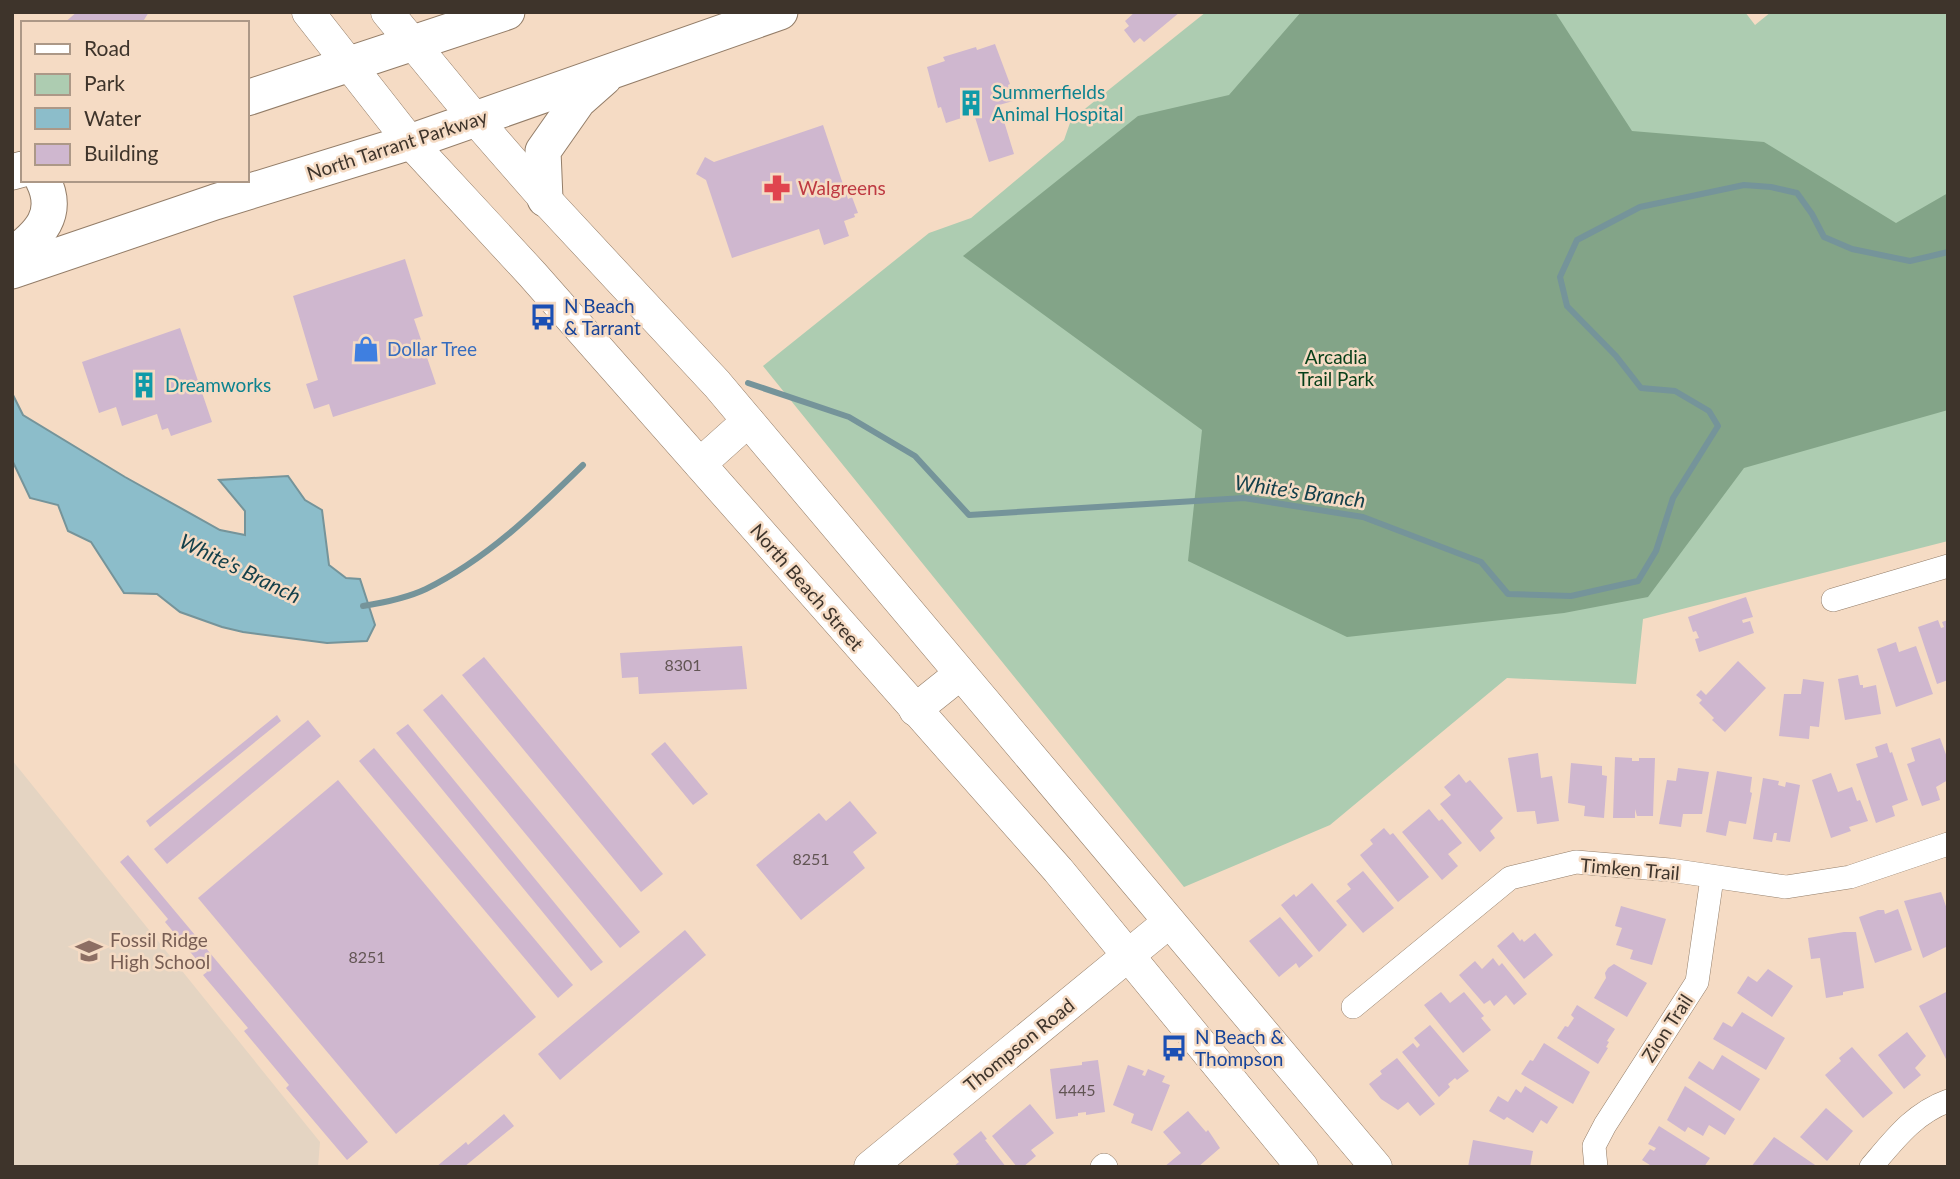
<svg xmlns="http://www.w3.org/2000/svg" width="1960" height="1179" font-family="Lato,sans-serif">
<rect width="100%" height="100%" fill="#f5dbc4"/>
<!-- education -->
<polygon fill="#e4d4c2" points="12,760 320,1142 318,1167 12,1167"/>
<!-- green -->
<polygon fill="#adccb1" points="1206,12 1745,12 1755,25 1771,12 1948,12 1948,541 1643,619 1636,684 1507,678 1330,825 1184,887 763,366 929,233 971,218 1064,140 1071,120"/>
<!-- forest -->
<polygon fill="#83a488" points="1301,12 1555,12 1632,131 1764,142 1896,223 1948,193 1948,410 1744,468 1648,597 1564,613 1347,637 1188,561 1202,430 963,256 1138,116 1229,95"/>
<!-- water -->
<polygon fill="#8cbdca" stroke="#75949a" stroke-width="2" points="12,393 23,415 125,477 220,530 245,535 245,511 219,480 288,476 305,500 322,510 329,565 346,578 360,579 375,625 367,641 327,643 243,632 222,627 180,612 157,594 124,593 91,542 68,531 58,505 30,498 12,460"/>
<g fill="none" stroke-linecap="round" stroke-linejoin="round">
<!-- stream -->
<g stroke="#75949a" stroke-width="6">
<polyline points="748,383 849,417 915,456 969,515 1244,498 1363,517 1481,562 1508,594 1571,596 1638,581 1656,551 1673,498 1718,426 1709,411 1675,391 1641,388 1616,356 1567,306 1560,277 1577,240 1640,207 1744,185 1771,187 1797,193 1812,214 1824,237 1852,249 1910,261 1948,252"/>
<path d="M363,606C382,603 407,598 426,589C487,559 535,512 583,465"/>
</g>
</g>
<!-- building -->
<g fill="#cfb7cf">
<polygon points="77,12 149,12 142,23 64,23"/>
<polygon points="1135,12 1180,12 1144,42 1140,38 1134,43 1124,30 1129,26 1125,21"/>
<polygon points="995,44 1010,84 1008,85 1013,101 999,105 1014,154 989,162 974,114 946,123 941,107 938,108 927,67 945,61 943,57 976,47 977,50"/>
<polygon points="823,125 848,199 852,197 858,213 854,214 855,217 844,221 849,236 824,245 819,229 732,258 706,180 696,174 705,157 714,162"/>
<polygon points="405,259 423,316 414,319 436,384 333,417 329,404 314,409 306,384 318,380 293,296"/>
<polygon points="180,328 212,422 171,436 168,428 162,430 157,414 122,426 116,407 99,413 82,362"/>
<polygon points="1746,597 1753,617 1742,620 1743,623 1750,621 1754,633 1699,652 1695,639 1699,638 1696,631 1693,632 1688,617"/>
<polygon points="1938,620 1941,628 1944,627 1942,622 1948,620 1948,680 1937,684 1918,627"/>
<polygon points="1896,642 1899,652 1916,646 1933,694 1896,707 1877,649"/>
<polygon points="742,646 747,689 639,694 638,677 622,678 620,653"/>
<polygon points="484,657 663,874 641,892 462,675"/>
<polygon points="1738,661 1766,688 1725,732 1712,720 1714,718 1699,703 1702,700 1696,695 1701,690 1706,695"/>
<polygon points="1858,675 1860,685 1863,685 1863,688 1876,685 1881,714 1845,720 1838,679"/>
<polygon points="1803,679 1824,682 1819,727 1810,726 1809,739 1779,736 1784,694 1801,694"/>
<polygon points="442,694 640,932 620,948 423,710"/>
<polygon points="277,715 281,721 150,827 146,821"/>
<polygon points="308,720 321,736 167,864 154,849"/>
<polygon points="408,724 603,962 591,971 396,733"/>
<polygon points="1940,738 1948,760 1948,780 1936,787 1940,800 1922,806 1907,764 1915,761 1911,748"/>
<polygon points="665,742 708,794 693,805 651,754"/>
<polygon points="1887,743 1890,753 1892,752 1908,800 1892,806 1895,816 1876,823 1856,764 1878,757 1875,747"/>
<polygon points="374,748 573,985 558,998 359,761"/>
<polygon points="1538,753 1541,778 1552,776 1559,821 1537,824 1535,811 1517,812 1508,758"/>
<polygon points="1615,757 1632,758 1632,761 1639,761 1639,758 1655,758 1653,816 1637,816 1635,809 1635,818 1613,818"/>
<polygon points="1571,763 1602,766 1602,775 1607,776 1604,818 1584,816 1585,806 1568,803"/>
<polygon points="1678,768 1709,772 1702,814 1683,814 1681,827 1659,824 1667,780 1676,781"/>
<polygon points="1717,771 1752,777 1750,792 1752,793 1746,824 1729,821 1726,836 1706,832"/>
<polygon points="1831,773 1838,792 1852,787 1857,801 1860,800 1868,821 1849,827 1851,831 1831,838 1812,780"/>
<polygon points="1459,774 1466,783 1470,780 1503,818 1490,831 1495,838 1480,852 1440,804 1451,795 1444,787"/>
<polygon points="1763,778 1779,781 1778,785 1785,787 1786,782 1800,785 1790,842 1776,840 1777,833 1774,833 1772,842 1753,839"/>
<polygon points="338,780 536,1017 396,1134 198,898"/>
<polygon points="850,801 877,833 853,852 865,868 801,920 756,865 819,813 826,821"/>
<polygon points="1429,809 1439,821 1442,819 1462,843 1448,854 1458,866 1442,880 1402,832"/>
<polygon points="1384,828 1390,835 1393,833 1429,877 1398,902 1360,855 1373,844 1370,840"/>
<polygon points="128,855 368,1142 347,1160 286,1088 289,1085 244,1031 248,1028 203,975 207,972 165,922 168,919 120,862"/>
<polygon points="1363,871 1394,908 1363,933 1336,901 1351,889 1347,884"/>
<polygon points="1312,883 1347,925 1319,952 1281,905 1294,894 1296,897"/>
<polygon points="1941,892 1948,912 1948,946 1923,958 1904,901"/>
<polygon points="1621,906 1666,919 1652,965 1630,959 1633,950 1616,945 1622,928 1615,926"/>
<polygon points="1898,909 1912,950 1875,963 1859,917 1878,910 1884,910 1885,914"/>
<polygon points="1280,917 1313,956 1299,968 1296,963 1279,977 1249,941"/>
<polygon points="685,930 706,955 560,1080 538,1054"/>
<polygon points="1513,932 1520,941 1522,939 1524,942 1535,933 1553,955 1524,979 1497,946"/>
<polygon points="1844,932 1856,932 1864,988 1843,992 1843,995 1826,998 1820,958 1811,959 1808,938"/>
<polygon points="1493,958 1499,966 1502,963 1527,994 1514,1005 1506,995 1494,1006 1490,1000 1484,1004 1459,975 1475,961 1482,969"/>
<polygon points="1614,964 1647,983 1627,1017 1594,998 1606,978 1605,973 1608,968"/>
<polygon points="1768,969 1793,986 1772,1017 1737,993 1748,976 1757,982"/>
<polygon points="1948,991 1948,1063 1919,1006"/>
<polygon points="1441,992 1450,1003 1464,992 1484,1016 1481,1018 1491,1030 1463,1053 1424,1005"/>
<polygon points="1577,1005 1615,1029 1607,1041 1609,1042 1606,1047 1608,1048 1598,1064 1557,1038 1565,1026 1568,1027 1574,1018 1571,1015"/>
<polygon points="1742,1012 1785,1038 1766,1070 1713,1039 1723,1022 1732,1027"/>
<polygon points="1430,1025 1469,1071 1457,1080 1455,1078 1448,1084 1450,1087 1439,1097 1402,1052 1413,1043 1417,1048 1420,1045 1414,1038"/>
<polygon points="1907,1032 1926,1056 1915,1068 1921,1075 1904,1089 1878,1055"/>
<polygon points="1544,1043 1590,1072 1573,1104 1521,1074 1530,1060 1533,1061"/>
<polygon points="1852,1047 1893,1093 1863,1118 1825,1075 1841,1061 1839,1058"/>
<polygon points="1722,1055 1760,1079 1740,1111 1688,1078 1699,1061 1713,1070"/>
<polygon points="1397,1058 1435,1104 1420,1116 1408,1102 1398,1110 1381,1099 1369,1084 1382,1074 1380,1071"/>
<polygon points="1098,1060 1105,1112 1086,1115 1086,1112 1078,1113 1078,1116 1056,1119 1050,1069 1082,1065 1082,1062"/>
<polygon points="1128,1065 1144,1071 1142,1075 1145,1076 1148,1069 1165,1076 1162,1082 1170,1085 1152,1131 1131,1123 1134,1114 1113,1105"/>
<polygon points="1525,1086 1558,1107 1547,1124 1541,1120 1533,1133 1507,1117 1504,1120 1489,1111 1498,1096 1508,1102 1516,1089 1521,1093"/>
<polygon points="1685,1086 1735,1119 1725,1135 1709,1125 1703,1136 1688,1127 1685,1132 1667,1120"/>
<polygon points="1030,1104 1054,1133 1031,1150 1036,1156 1023,1167 1017,1167 992,1136"/>
<polygon points="1826,1108 1853,1131 1827,1161 1800,1137"/>
<polygon points="1188,1111 1206,1132 1208,1130 1220,1148 1198,1167 1164,1167 1181,1153 1163,1132"/>
<polygon points="504,1114 514,1126 464,1167 436,1167 466,1142 468,1145"/>
<polygon points="1659,1126 1710,1158 1704,1167 1653,1167 1642,1160 1650,1149 1654,1151 1656,1148 1648,1144"/>
<polygon points="981,1131 987,1139 985,1140 1006,1167 953,1167 959,1162 953,1154"/>
<polygon points="1774,1137 1818,1167 1751,1167"/>
<polygon points="1473,1140 1533,1151 1530,1167 1468,1167"/>
</g>
<g fill="none" stroke-linecap="round" stroke-linejoin="round">
<!-- street casing -->
<g stroke="#937d68" stroke-width="24">
<g id="street">
<polyline points="1833,600 1948,566"/>
<polyline points="1353,1007 1510,878 1576,862 1670,870 1786,887 1850,877 1948,844"/>
<polyline points="1102,1167 1104,1165 1106,1167"/>
<polyline points="1596,1167 1594,1146 1605,1125 1697,982 1712,878"/>
<path d="M1871,1167C1894,1140 1914,1113 1948,1101"/>
</g>
</g>
<!-- secondary casing -->
<g stroke="#937d68" stroke-width="33">
<g id="secondary">
<polyline points="308,12 410,142 532,274 1058,870 1302,1167"/>
<polyline points="387,12 476,120 545,199 717,384 1376,1167"/>
<polyline points="700,464 748,421"/>
<polyline points="915,710 960,674"/>
<polyline points="870,1167 1169,922"/>
</g>
</g>
<!-- primary casing -->
<g stroke="#937d68" stroke-width="37">
<g id="primary">
<polyline points="247,98 507,12"/>
<polyline points="12,172 23,169"/>
<polyline points="545,199 543,151 578,101 604,78"/>
<path d="M12,255C40,235 60,214 43,180"/>
<polyline points="12,271 215,202 410,142 780,12"/>
</g>
</g>
<!-- street -->
<use href="#street" stroke="#fff" stroke-width="23"/>
<!-- secondary -->
<use href="#secondary" stroke="#fff" stroke-width="32"/>
<!-- primary -->
<use href="#primary" stroke="#fff" stroke-width="35"/>
</g>
<!-- icons -->
<defs>
<g id="building-bare" transform="scale(2.1)"><path d="M-4-6H4V6H1V3H-1V6H-4ZM-2.5-4.3h1.7v1.8h-1.7ZM.8-4.3h1.7v1.8H.8ZM-2.5-1h1.7V.8h-1.7ZM.8-1h1.7V.8H.8Z" fill="#0f9aa8" stroke="#f5dbc4" stroke-width="2.5" paint-order="stroke"/></g>
<g id="pharmacy-bare" transform="scale(2.1)"><path d="M-2-6h4v4h4v4h-4v4h-4v-4h-4v-4h4Z" fill="#e0444e" stroke="#f5dbc4" stroke-width="2.5" paint-order="stroke"/></g>
<g id="bus-bare" transform="scale(2.1)"><path d="M-5-6H5V4H4V6H2V4H-2V6H-4V4H-5ZM-3.5-4V0h7V-4ZM-3.5 1.2v1.5H-2V1.2ZM2 1.2v1.5H3.5V1.2Z" fill="#1a4fb4" stroke="#f5dbc4" stroke-width="2.5" paint-order="stroke"/></g>
<g id="shop-bare" transform="scale(2.1)"><path d="M-5-2.5h2.3a2.7 3.5 0 0 1 5.4 0H5L5.5 6h-11ZM-1.5-2.5h3a1.5 2.3 0 0 0-3 0Z" fill="#3f7fe0" stroke="#f5dbc4" stroke-width="2.5" paint-order="stroke"/></g>
<g id="school-bare" transform="scale(2.1)"><path d="M0-5L7-2L0 1L-7-2ZM-4 1L0 2.5L4 1V4Q0 6-4 4Z" fill="#8d6e63" stroke="#f5dbc4" stroke-width="2.5" paint-order="stroke"/></g>
</defs>
<g fill-rule="evenodd">
<use href="#building-bare" x="971" y="103"/>
<use href="#pharmacy-bare" x="777" y="188"/>
<use href="#bus-bare" x="543" y="317"/>
<use href="#shop-bare" x="366" y="349"/>
<use href="#building-bare" x="144" y="385"/>
<use href="#school-bare" x="89" y="951"/>
<use href="#bus-bare" x="1174" y="1048"/>
</g>
<g text-anchor="middle" stroke-width="5" stroke-linejoin="round" paint-order="stroke">
<!-- number labels -->
<g font-size="16" fill="#625554">
<text x="683" y="671">8301</text>
<text x="811" y="865">8251</text>
<text x="367" y="963">8251</text>
<text x="1077" y="1096">4445</text>
</g>
<!-- culture labels -->
<g font-size="19" fill="#0d838f" stroke="#f5dbc4" text-anchor="start">
<text x="992" y="99">Summerfields<tspan x="992" dy="22">Animal Hospital</tspan></text>
<text x="165" y="392">Dreamworks</text>
</g>
<!-- street labels -->
<g font-size="19" fill="#3e342b" stroke="#f5dbc4">
<text transform="translate(397 145) rotate(-18)" y="7">North Tarrant Parkway</text>
<text transform="translate(807 587) rotate(49)" y="7">North Beach Street</text>
<text transform="translate(1630 869) rotate(5)" y="7">Timken Trail</text>
<text transform="translate(1667 1028) rotate(-57)" y="7">Zion Trail</text>
<text transform="translate(1019 1045) rotate(-39)" y="7">Thompson Road</text>
</g>
<!-- health labels -->
<g font-size="19" fill="#be3a42" stroke="#f5dbc4" text-anchor="start">
<text x="798" y="195">Walgreens</text>
</g>
<!-- transit labels -->
<g font-size="19" fill="#164399" stroke="#f5dbc4" text-anchor="start">
<text x="564" y="313">N Beach<tspan x="564" dy="22">&amp; Tarrant</tspan></text>
<text x="1195" y="1044">N Beach &amp;<tspan x="1195" dy="22">Thompson</tspan></text>
</g>
<!-- shop labels -->
<g font-size="19" fill="#366cbe" stroke="#f5dbc4" text-anchor="start">
<text x="387" y="356">Dollar Tree</text>
</g>
<!-- park labels -->
<g font-size="19" fill="#073f19" stroke="#f5dbc4">
<text x="1336" y="364">Arcadia<tspan x="1336" dy="22">Trail Park</tspan></text>
</g>
<!-- education labels -->
<g font-size="19" fill="#785e54" stroke="#f5dbc4" text-anchor="start">
<text x="110" y="947">Fossil Ridge<tspan x="110" dy="22">High School</tspan></text>
</g>
<!-- water labels -->
<g font-size="21" font-style="italic" fill="#14404b" stroke="#f5dbc4">
<text transform="translate(1300 492) rotate(8)" y="7">White's Branch</text>
<text transform="translate(240 569) rotate(26)" y="7">White's Branch</text>
</g>
</g>
<!-- border -->
<rect width="1960" height="1179" fill="none" stroke="#3e342b" stroke-width="28"/>
<!-- legend -->
<rect x="21" y="21" width="228" height="161" fill="#f5dbc4" stroke="#ac9887" stroke-width="2"/>
<rect x="35" y="44" width="35" height="10" fill="#ffffff" stroke="#ac9887" stroke-width="2"/>
<text x="84" y="56" font-size="21" fill="#3e342b">Road</text>
<rect x="35" y="74" width="35" height="21" fill="#adccb1" stroke="#ac9887" stroke-width="2"/>
<text x="84" y="91" font-size="21" fill="#3e342b">Park</text>
<rect x="35" y="108" width="35" height="21" fill="#8cbdca" stroke="#ac9887" stroke-width="2"/>
<text x="84" y="126" font-size="21" fill="#3e342b">Water</text>
<rect x="35" y="144" width="35" height="21" fill="#cfb7cf" stroke="#ac9887" stroke-width="2"/>
<text x="84" y="161" font-size="21" fill="#3e342b">Building</text>
</svg>
